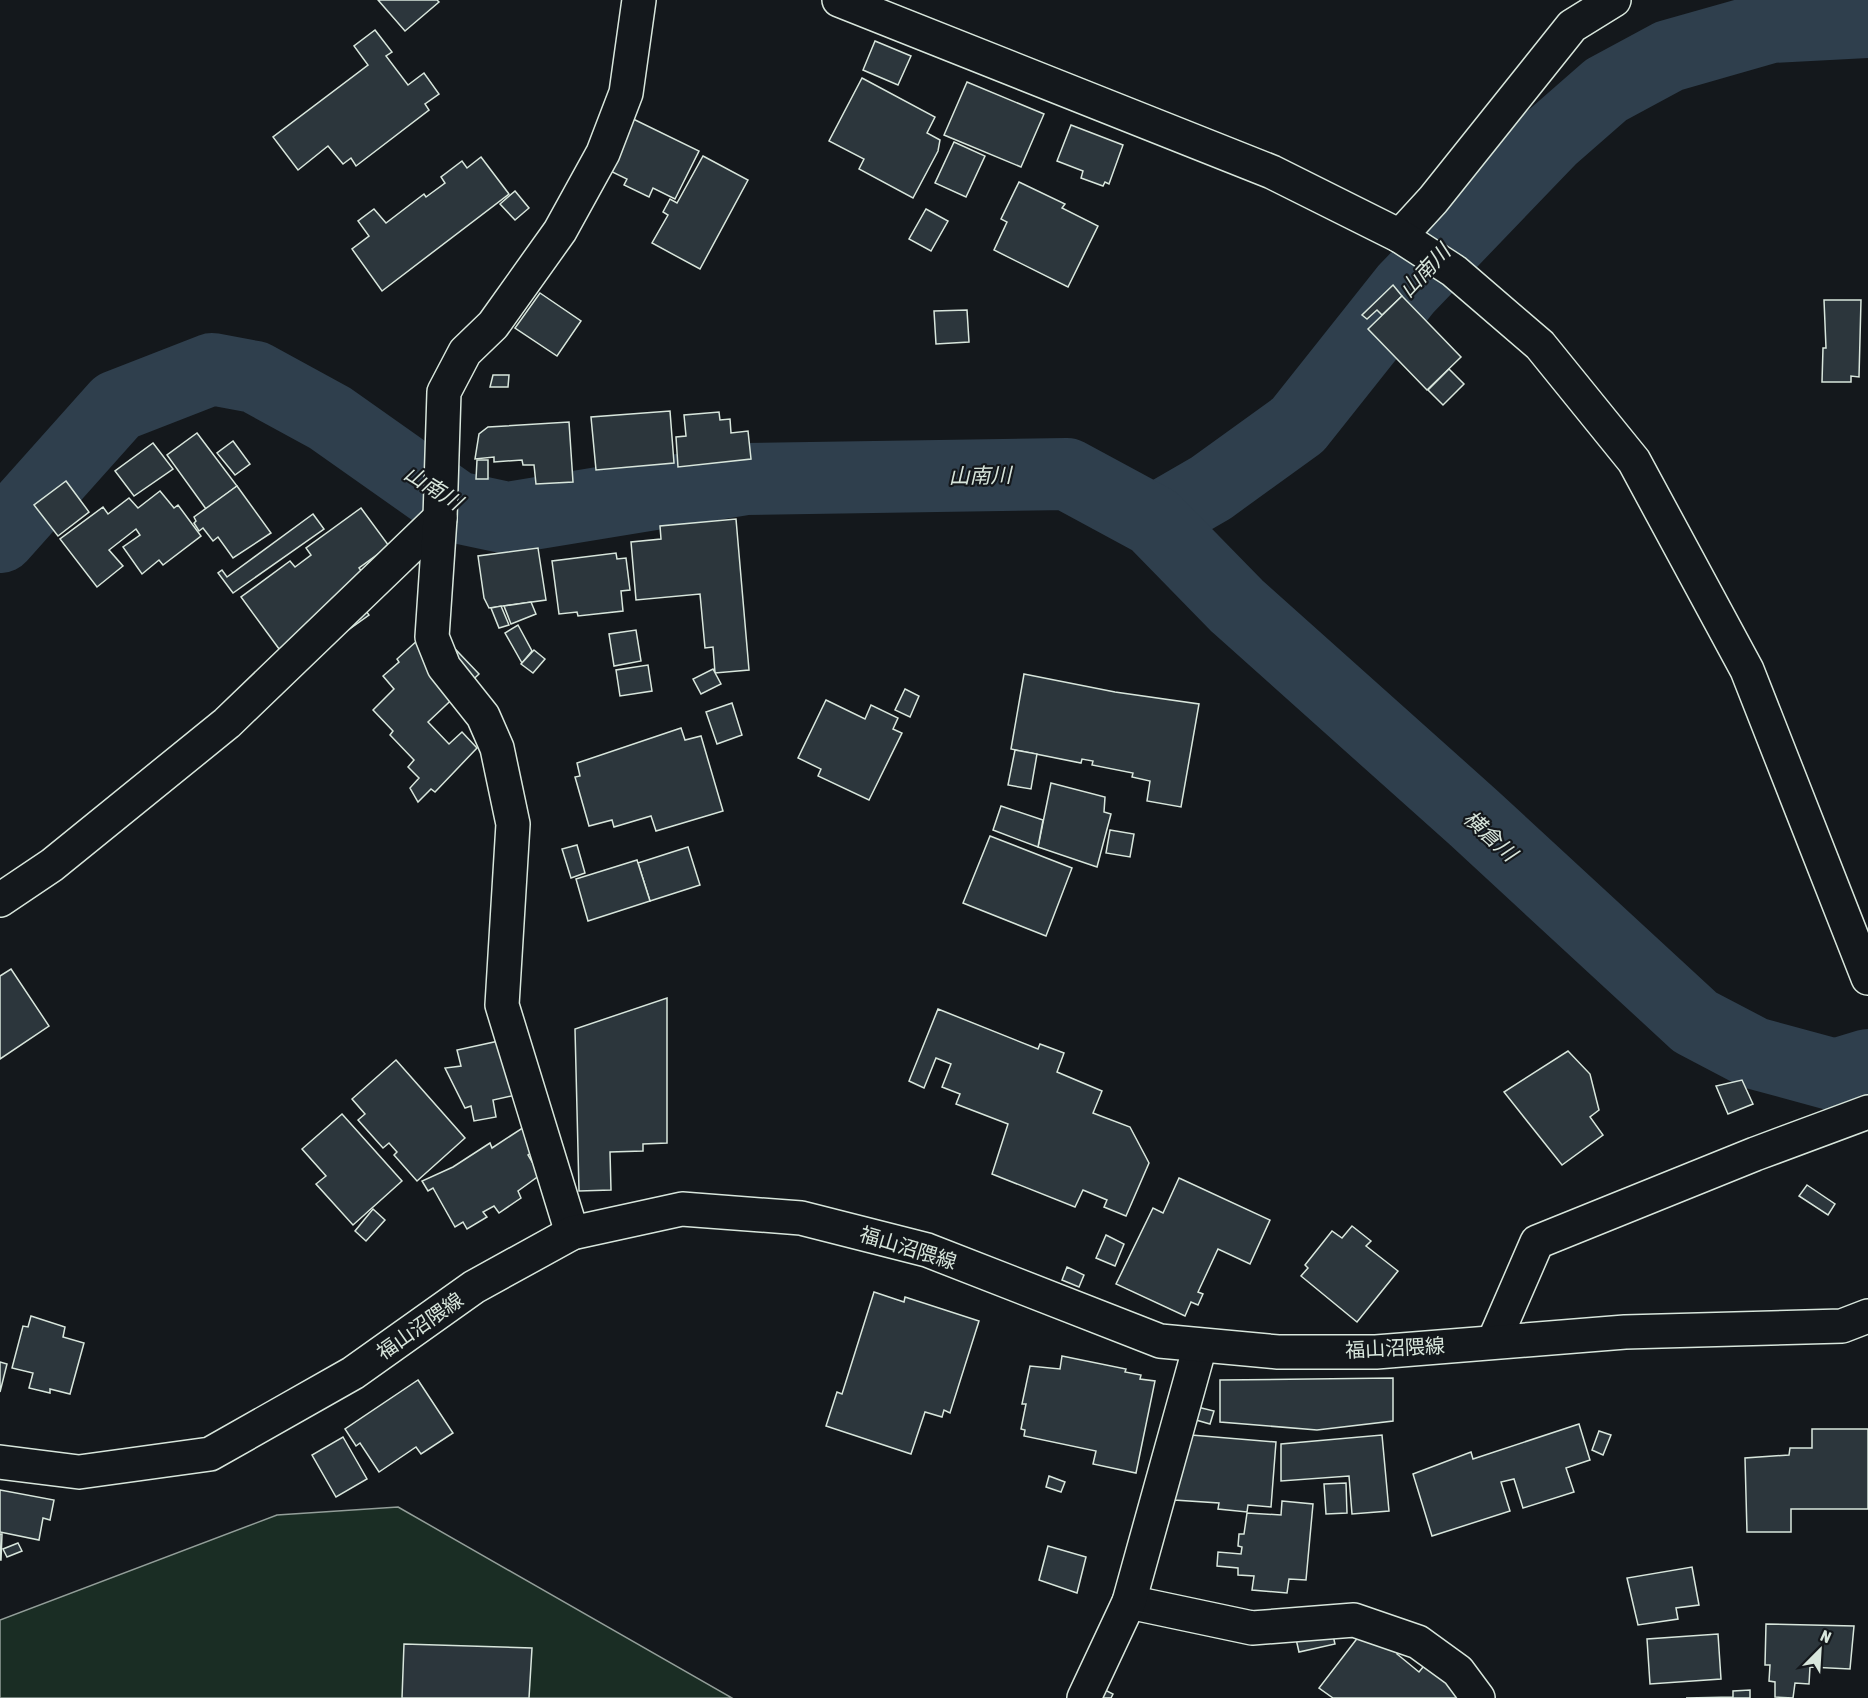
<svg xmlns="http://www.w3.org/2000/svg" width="1868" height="1698" font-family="'Asap Condensed','Noto Sans JP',sans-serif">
<rect width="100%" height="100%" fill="#14181c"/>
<!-- green -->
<polygon fill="#1a2d24" stroke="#939e99" stroke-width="1.5" points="398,1507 732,1698 0,1698 0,1620 277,1515"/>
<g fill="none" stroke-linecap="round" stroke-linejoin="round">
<!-- river -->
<g stroke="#2f3f4d" stroke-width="72">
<polyline points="1154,521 1211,488 1298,425 1406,289 1550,139 1606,90 1669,56 1771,27 1868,22"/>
<polyline points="0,537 117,406 212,369 255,377 330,418 456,507 508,518 746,479 1067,474 1154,521 1237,606 1474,818 1695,1022 1754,1053 1835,1075 1868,1065"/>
</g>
</g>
<!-- building -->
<g fill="#2c363c" stroke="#d8e6dc" stroke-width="1.5">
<polygon points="378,0 437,0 439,2 405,31"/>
<polygon points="375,30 392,52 386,56 408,85 424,73 439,94 425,104 429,110 356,166 351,158 343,164 328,146 298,170 273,137 368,65 354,46"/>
<polygon points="875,41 911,56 898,85 863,70"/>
<polygon points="862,78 935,117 927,133 940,140 938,151 913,198 859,169 864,159 829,141"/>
<polygon points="967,82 1044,114 1021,167 944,135"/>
<polygon points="627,116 699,151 675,199 653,188 649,197 624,185 627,179 602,167"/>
<polygon points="1071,125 1123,145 1109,184 1105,182 1103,186 1081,178 1083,171 1057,161"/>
<polygon points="954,142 985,156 966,197 935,183"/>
<polygon points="703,156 748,180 700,269 652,243 668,215 663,212 670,199 677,203"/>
<polygon points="481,157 509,194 382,291 352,249 369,236 358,221 374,209 386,223 424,194 426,197 445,183 441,177 462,161 467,168"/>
<polygon points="1019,182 1065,204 1062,208 1098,226 1068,287 994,250 1007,222 1001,219"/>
<polygon points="515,191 529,208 515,220 500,204"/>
<polygon points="926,209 948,221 931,251 909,239"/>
<polygon points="1393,285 1402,296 1382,315 1377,310 1367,319 1362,315"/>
<polygon points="540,293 581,321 557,356 515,328"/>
<polygon points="1402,296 1461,357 1427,390 1368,329"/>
<polygon points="1824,300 1861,300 1859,377 1851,376 1851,382 1822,382 1823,348 1826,348"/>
<polygon points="967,310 969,342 936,344 934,311"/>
<polygon points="1449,369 1464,384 1443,405 1428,390"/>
<polygon points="493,375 509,375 508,387 490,387"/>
<polygon points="670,411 674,463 596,470 591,417"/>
<polygon points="719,412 720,420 730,419 731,433 748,431 751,459 678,467 676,437 686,436 684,415"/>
<polygon points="569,422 573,482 536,484 534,465 523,465 522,460 494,462 494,457 475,459 479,434 488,427"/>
<polygon points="197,433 237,486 206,509 167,455"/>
<polygon points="233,441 250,464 235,475 217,453"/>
<polygon points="153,443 173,469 134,496 115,471"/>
<polygon points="477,460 488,460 488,479 476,479"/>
<polygon points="66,481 89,512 58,536 34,505"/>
<polygon points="237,486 271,533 233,558 218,537 213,541 203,528 199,531 194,523 196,521 194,517"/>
<polygon points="160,491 174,508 178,505 201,536 163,565 159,560 142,574 123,547 140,535 136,529 109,550 123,566 97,587 60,539 103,507 108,514 129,498 138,508"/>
<polygon points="361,508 389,546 359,568 370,582 354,594 369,615 334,640 285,657 241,597 290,561 295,567 311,555 306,548"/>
<polygon points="313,514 324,529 233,593 218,573 222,570 227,577"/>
<polygon points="736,519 749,670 715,673 713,647 705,648 700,594 636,600 631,542 661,539 660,526"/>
<polygon points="538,548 546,600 489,608 484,598 478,556"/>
<polygon points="616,553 617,559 626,558 630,590 621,591 623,611 578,616 577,612 559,614 552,561"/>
<polygon points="531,602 536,614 511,624 504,606"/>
<polygon points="501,606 509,625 499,628 491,608"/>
<polygon points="518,625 532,651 522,663 505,633"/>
<polygon points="431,628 436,629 479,674 428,722 449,744 462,732 477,748 435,792 431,789 418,802 410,788 419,778 408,767 414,760 390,735 393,731 373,710 394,689 383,676 399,662 397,659"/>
<polygon points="636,630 641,661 614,666 609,634"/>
<polygon points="534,650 545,659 533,673 521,664"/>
<polygon points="648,665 652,691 620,696 616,670"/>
<polygon points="713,669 721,684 701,694 693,679"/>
<polygon points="1024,674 1115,692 1199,704 1181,807 1147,801 1150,781 1132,777 1133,773 1092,765 1093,761 1082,759 1081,763 1011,749"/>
<polygon points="905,689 919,696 910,717 895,710"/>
<polygon points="826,700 865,719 871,705 898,718 893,729 902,733 869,800 818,776 821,769 798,758"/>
<polygon points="732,703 742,735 717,744 706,712"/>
<polygon points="681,728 685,740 701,736 723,811 656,831 651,816 614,827 612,820 589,826 575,777 580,776 577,763"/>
<polygon points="1015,750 1037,754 1031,789 1008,785"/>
<polygon points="1051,783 1105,797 1104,812 1111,814 1097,867 1038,847"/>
<polygon points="1001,806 1043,820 1038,847 993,830"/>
<polygon points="1110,830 1134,834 1130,857 1106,853"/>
<polygon points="990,836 1072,868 1046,936 963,903"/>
<polygon points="577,845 585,873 571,878 562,849"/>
<polygon points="688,847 700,885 650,901 638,863"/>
<polygon points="637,860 650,901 588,921 576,879"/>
<polygon points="11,969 49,1026 0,1059 0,976"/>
<polygon points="667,998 667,1143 643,1144 643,1151 610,1152 611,1190 579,1191 575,1029"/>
<polygon points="938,1009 1038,1049 1040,1044 1064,1053 1057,1072 1102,1091 1093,1113 1130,1127 1149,1163 1126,1216 1104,1207 1107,1200 1083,1190 1075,1207 992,1174 1008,1124 956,1104 960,1094 942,1087 951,1064 936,1058 924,1088 909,1081"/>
<polygon points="508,1039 520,1094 493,1100 496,1117 474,1121 471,1106 465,1108 445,1068 461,1066 457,1050"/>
<polygon points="1568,1051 1590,1074 1599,1110 1590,1117 1603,1135 1562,1165 1504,1092"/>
<polygon points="396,1060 465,1138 417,1181 394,1155 397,1152 389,1143 383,1148 358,1120 365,1114 352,1099"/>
<polygon points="1742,1080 1753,1104 1728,1114 1716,1086"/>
<polygon points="342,1114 402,1181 353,1225 316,1184 326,1176 302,1149"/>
<polygon points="524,1127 538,1148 528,1155 540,1175 518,1191 521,1198 499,1213 494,1206 483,1212 487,1217 467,1229 463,1222 455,1227 433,1188 428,1191 422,1181 453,1167 490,1143 492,1148"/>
<polygon points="1179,1178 1270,1220 1250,1264 1218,1249 1198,1292 1203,1294 1198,1305 1191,1302 1185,1316 1116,1284 1153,1208 1163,1213"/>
<polygon points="1807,1185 1835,1204 1828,1215 1799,1196"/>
<polygon points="373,1209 385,1220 366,1241 355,1231"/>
<polygon points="1352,1226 1371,1241 1366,1246 1398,1271 1357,1322 1301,1276 1308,1268 1305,1265 1332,1231 1342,1238"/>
<polygon points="1106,1235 1124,1244 1115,1266 1096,1258"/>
<polygon points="1067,1267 1084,1275 1079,1287 1062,1280"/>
<polygon points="874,1292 904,1302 905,1297 979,1321 950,1413 944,1410 942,1417 925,1412 911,1454 826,1426 837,1392 842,1394"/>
<polygon points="31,1316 65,1327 63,1337 84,1343 70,1394 50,1389 50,1393 29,1388 33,1373 12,1368 23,1326 28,1327"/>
<polygon points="1062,1356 1126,1369 1125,1372 1141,1375 1140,1379 1155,1381 1136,1473 1093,1464 1096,1451 1024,1436 1025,1430 1021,1429 1026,1404 1022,1404 1030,1366 1060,1369"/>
<polygon points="0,1362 7,1364 0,1392"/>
<polygon points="1393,1378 1393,1421 1317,1430 1220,1422 1220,1380"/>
<polygon points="418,1380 453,1433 421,1454 416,1447 379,1472 360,1443 356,1446 345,1429"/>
<polygon points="1185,1404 1214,1411 1210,1424 1182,1416"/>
<polygon points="1579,1424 1590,1460 1566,1468 1574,1492 1523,1508 1514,1479 1501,1482 1510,1511 1432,1536 1413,1474 1471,1452 1473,1459"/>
<polygon points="1812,1429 1868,1429 1868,1509 1791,1509 1791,1532 1747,1532 1745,1458 1789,1455 1790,1448 1812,1448"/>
<polygon points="1599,1431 1611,1435 1603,1455 1592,1450"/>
<polygon points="1179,1434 1276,1442 1271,1507 1248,1505 1247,1512 1218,1509 1219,1503 1174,1500"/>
<polygon points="1382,1435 1389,1511 1352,1514 1349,1476 1281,1481 1281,1444"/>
<polygon points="343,1437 367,1479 336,1497 312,1455"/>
<polygon points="1049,1476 1065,1482 1061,1492 1046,1487"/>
<polygon points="1346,1483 1347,1513 1326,1514 1324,1484"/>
<polygon points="0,1490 54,1500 50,1520 43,1518 39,1540 0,1532"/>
<polygon points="1282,1501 1313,1504 1306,1580 1289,1579 1287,1593 1252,1590 1254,1576 1238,1575 1238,1568 1217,1566 1218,1552 1241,1554 1242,1547 1238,1546 1239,1534 1244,1534 1247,1513 1281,1515"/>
<polygon points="0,1534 2,1534 1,1560 0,1560"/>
<polygon points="18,1543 22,1551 7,1557 3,1549"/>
<polygon points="1048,1546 1086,1557 1077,1593 1039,1580"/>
<polygon points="1692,1567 1699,1605 1676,1608 1678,1619 1638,1625 1627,1578"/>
<polygon points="1766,1624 1854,1626 1850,1669 1810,1667 1809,1684 1795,1683 1793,1698 1775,1697 1775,1682 1769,1681 1770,1665 1765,1665"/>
<polygon points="1332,1631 1335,1644 1299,1652 1296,1639"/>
<polygon points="1414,1633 1397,1654 1419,1672 1431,1657 1465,1698 1333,1698 1319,1688 1359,1636"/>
<polygon points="1718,1634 1721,1679 1650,1684 1647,1639"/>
<polygon points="404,1644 532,1648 529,1698 402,1698"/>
<polygon points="1099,1687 1113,1694 1111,1698 1094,1698"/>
<polygon points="1750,1690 1750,1698 1686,1698 1733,1697 1733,1691"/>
</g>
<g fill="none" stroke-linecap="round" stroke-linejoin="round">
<!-- street casing -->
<g stroke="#d8e6dc" stroke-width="36">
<g id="street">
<polyline points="1400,236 1433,200 1572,26 1614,0"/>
<polyline points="0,900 52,865 227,723 440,518"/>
<polyline points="572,1233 502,1005 513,824 497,748 483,716 444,667 432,637 440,518 444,392 465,352 493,325 560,231 603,153 626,93 639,0"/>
<polyline points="1494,1341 1537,1242 1755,1154 1868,1112"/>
<polyline points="1129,1602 1252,1628 1354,1620 1418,1642 1458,1671 1478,1698"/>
<polyline points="1084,1698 1129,1602 1200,1346"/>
</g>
</g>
<!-- secondary casing -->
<g stroke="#d8e6dc" stroke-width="36">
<polyline id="secondary" points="839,0 1272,172 1400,236 1454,271 1540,345 1634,461 1747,670 1868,978"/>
</g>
<!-- primary casing -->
<g stroke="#d8e6dc" stroke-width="36">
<polyline id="primary" points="0,1462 79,1472 210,1454 353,1373 474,1287 572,1233 682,1209 801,1218 927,1250 1160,1341 1278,1352 1376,1352 1625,1332 1842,1326 1868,1316"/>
</g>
<!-- street -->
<use href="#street" stroke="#14181c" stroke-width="33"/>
<!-- secondary -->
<use href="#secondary" stroke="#14181c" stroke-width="33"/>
<!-- primary -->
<use href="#primary" stroke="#14181c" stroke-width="33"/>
</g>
<g text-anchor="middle" stroke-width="4.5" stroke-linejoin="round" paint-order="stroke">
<!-- street labels -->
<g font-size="20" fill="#d8e6dc" stroke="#14181c">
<text transform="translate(908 1248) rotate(17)" y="7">福山沼隈線</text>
<text transform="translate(420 1326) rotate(-35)" y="7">福山沼隈線</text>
<text transform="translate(1395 1348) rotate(-3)" y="7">福山沼隈線</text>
</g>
<!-- water labels -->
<g font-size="21" font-style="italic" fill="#d8e6dc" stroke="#14181c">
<text transform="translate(1425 271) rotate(-47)" y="7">山南川</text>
<text transform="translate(980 476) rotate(-1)" y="7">山南川</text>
<text transform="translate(433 488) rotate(32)" y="7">山南川</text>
<text transform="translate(1490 836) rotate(42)" y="7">横倉川</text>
</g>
</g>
<!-- north arrow -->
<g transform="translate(1820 1650) rotate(24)" stroke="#14181c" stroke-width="4.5" paint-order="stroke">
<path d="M0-4.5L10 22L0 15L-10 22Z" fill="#d8e6dc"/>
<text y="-9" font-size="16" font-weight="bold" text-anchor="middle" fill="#d8e6dc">N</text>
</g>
</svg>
